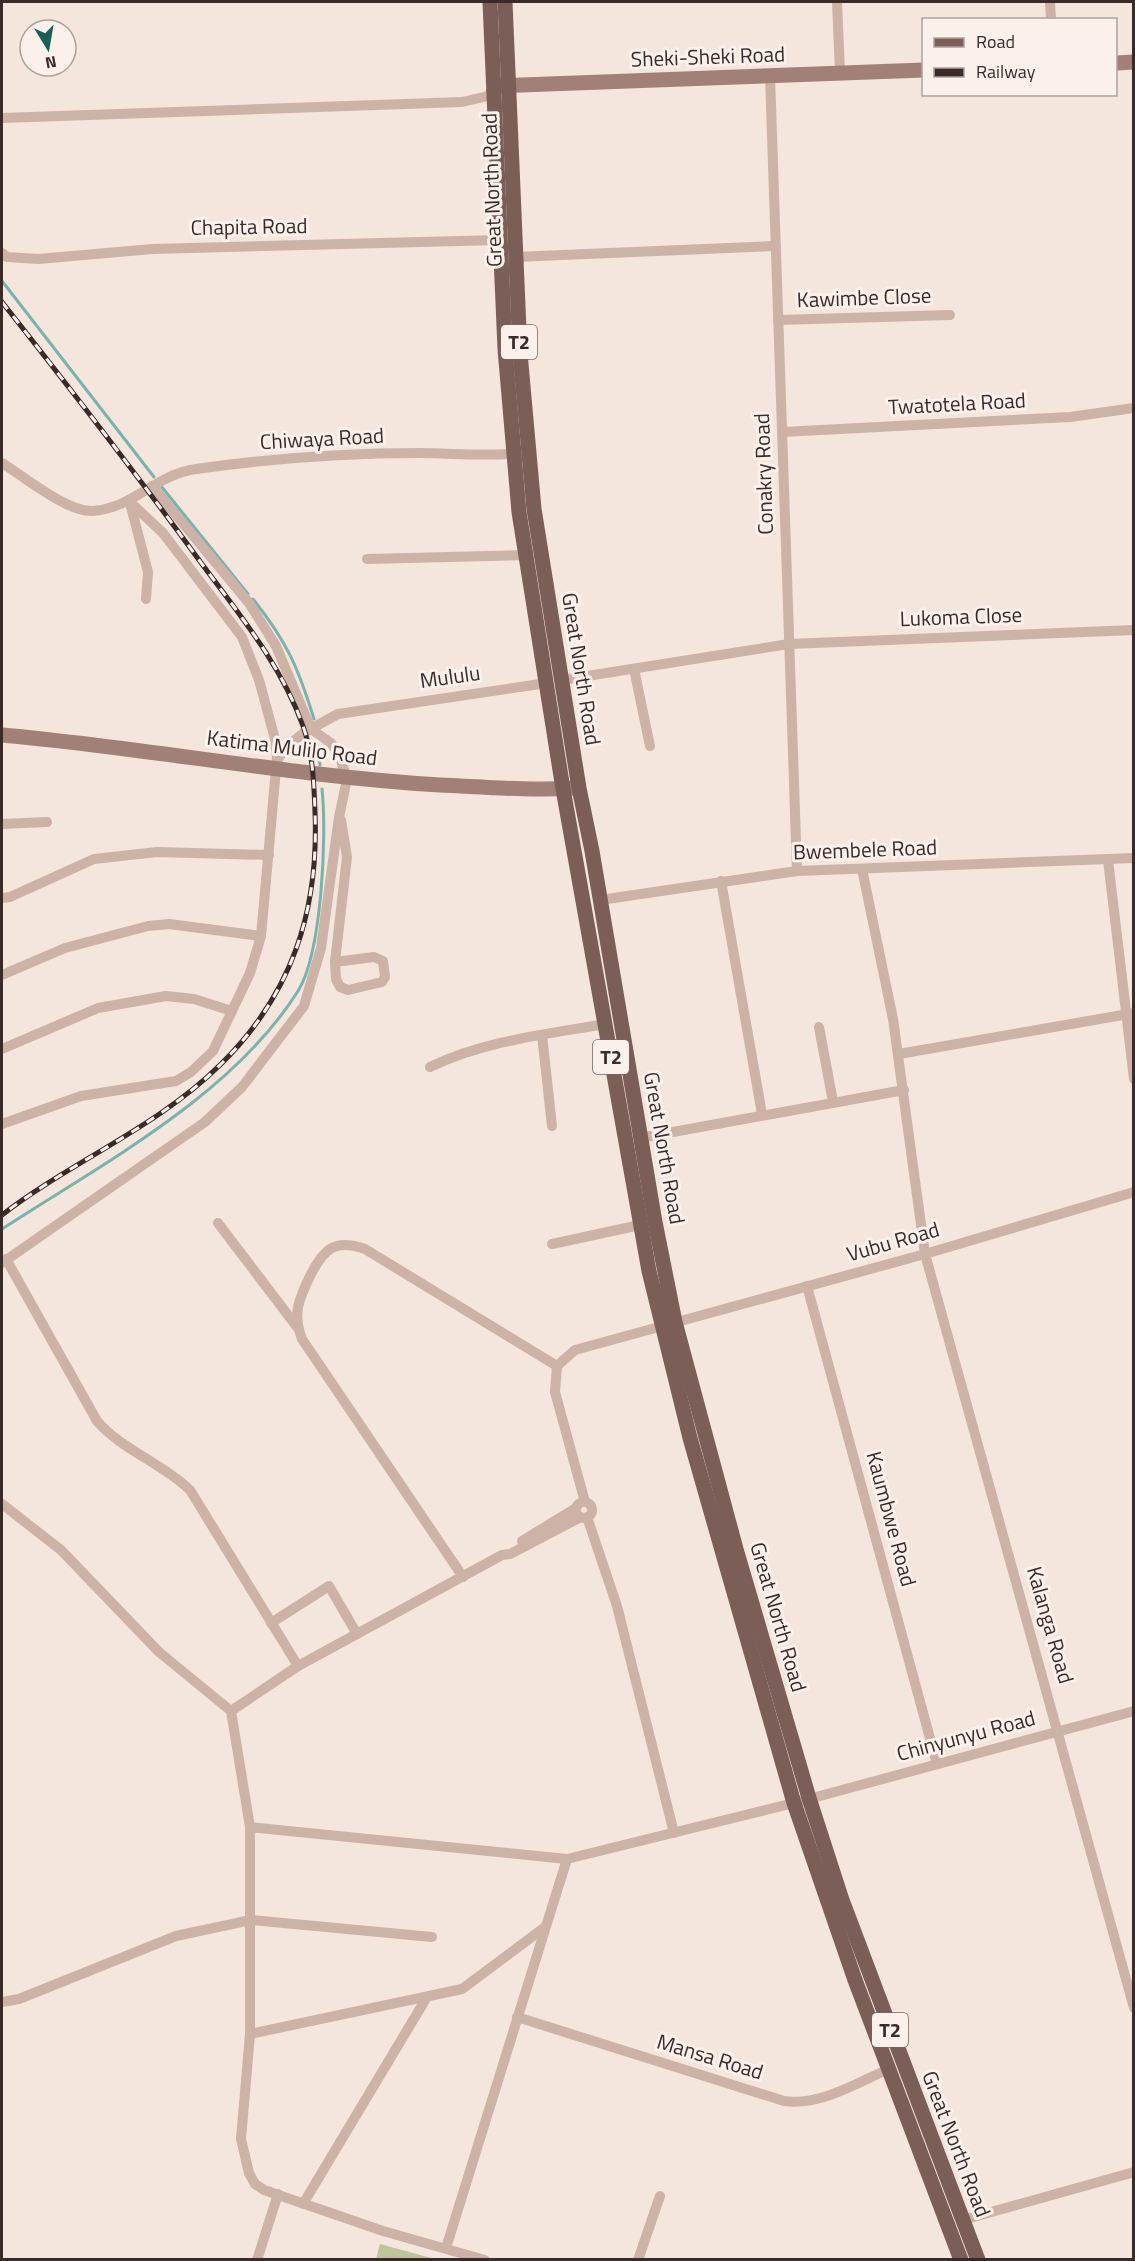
<svg xmlns="http://www.w3.org/2000/svg" width="1135" height="2261" font-family="'Titillium Web',sans-serif">
<rect width="100%" height="100%" fill="#f4e5dd"/>
<!-- green -->
<polygon fill="#bec49c" points="380,2244 435,2259 376,2259"/>
<g fill="none" stroke-linecap="round" stroke-linejoin="round">
<!-- stream -->
<g stroke="#7ab3ab" stroke-width="3">
<polyline points="2,281 154,477"/>
<polyline points="161,486 248,594"/>
<path d="M253,599C287,642 298,667 314,719"/>
<polyline points="317,744 320,765"/>
<path d="M2,1229C103,1163 232,1096 298,991C322,953 327,834 322,789"/>
</g>
<!-- street -->
<g stroke="#cdb2a8" stroke-width="10">
<polyline points="837,2 840,73"/>
<polyline points="1050,2 1051,20"/>
<polyline points="770,76 797,871"/>
<polyline points="2,118 462,102 488,96 494,87"/>
<polyline points="2,253 7,257 38,259 153,249 499,240"/>
<polyline points="515,257 776,246"/>
<polyline points="778,320 950,315"/>
<polyline points="782,432 1070,417 1134,408"/>
<path d="M2,463C23,476 68,513 93,511C136,507 154,475 196,469C267,459 348,453 419,453C452,453 487,457 520,453"/>
<polyline points="130,503 148,572 146,599"/>
<polyline points="367,559 526,555"/>
<polyline points="634,669 650,746"/>
<polyline points="562,680 789,644 1134,630"/>
<polyline points="276,762 285,748 305,732 338,714 547,683"/>
<polyline points="2,824 47,822"/>
<polyline points="1108,860 1134,1079"/>
<polyline points="862,869 893,1019 925,1254 1134,2008"/>
<polyline points="721,881 762,1114"/>
<polyline points="2,898 10,897 94,859 157,852 269,855"/>
<polyline points="600,900 797,871 1134,858"/>
<polygon points="374,957 383,961 385,977 382,982 348,990 340,987 336,979 335,962"/>
<polyline points="335,962 347,857 341,820"/>
<polyline points="2,975 65,948 148,926 169,924 261,936"/>
<polyline points="819,1027 833,1102"/>
<polyline points="542,1035 552,1126"/>
<polyline points="2,1049 98,1008 166,996 194,999 232,1011"/>
<polyline points="899,1054 1134,1013"/>
<path d="M430,1067C484,1041 547,1034 606,1024"/>
<polyline points="2,1124 81,1096 176,1081 191,1072 213,1051 250,973 261,936 277,758 275,739 259,680 242,637 163,533 130,502"/>
<polyline points="640,1138 904,1090"/>
<polyline points="218,1223 297,1327"/>
<polyline points="552,1244 640,1225"/>
<path d="M6,1259L97,1421C122,1450 162,1463 190,1490L298,1666"/>
<polyline points="2,1263 205,1122 242,1087 304,1006 321,948 339,817 347,779 339,754 331,743 311,729 276,646 249,603 152,486"/>
<polyline points="807,1286 937,1764"/>
<polyline points="585,1502 555,1392 557,1366 575,1350 925,1254 1134,1192"/>
<circle cx="584" cy="1510" r="8"/>
<polyline points="2,1504 61,1550 159,1652 231,1711"/>
<polyline points="587,1517 617,1606 674,1833"/>
<polyline points="522,1541 576,1508"/>
<path d="M463,1577L302,1339C292,1314 299,1299 310,1276C323,1250 334,1238 365,1249L557,1366"/>
<polyline points="271,1623 329,1586 357,1634"/>
<polyline points="250,1827 567,1859 794,1803 1134,1711"/>
<polyline points="2,2002 19,1999 176,1936 251,1920 432,1937"/>
<path d="M517,2017L784,2101C821,2106 856,2083 889,2069"/>
<polyline points="250,2034 462,1989 545,1927"/>
<polyline points="303,2204 427,1997"/>
<polyline points="963,2220 1134,2172"/>
<polyline points="446,2248 567,1859"/>
<polyline points="257,2260 278,2194"/>
<polyline points="485,2260 383,2231 264,2190 255,2184 249,2173 241,2139 250,2034 250,1827 231,1711 298,1666 502,1555 510,1554 581,1517"/>
<polyline points="638,2260 660,2196"/>
</g>
<!-- secondary -->
<g stroke="#a18079" stroke-width="15">
<polyline points="1116,63 1134,62"/>
<polyline points="497,86 924,70"/>
<path d="M2,735C148,748 292,776 440,785C485,787 531,791 576,788"/>
</g>
<!-- primary -->
<g stroke="#7c5e59" stroke-width="15">
<polyline points="490,2 505,349 519,512 563,789 649,1271 690,1438 794,1803 855,1980 961,2260"/>
<polyline points="505,2 520,353 534,509 579,788 592,851 655,1222 675,1322 736,1549 809,1798 842,1900 978,2260"/>
</g>
<!-- rail casing -->
<g stroke="#3a2b29" stroke-width="5">
<path id="rail" d="M2,302C69,387 135,472 199,560C238,613 281,664 303,726C313,754 314,783 315,812C319,911 292,994 221,1064C158,1127 72,1161 2,1215"/>
</g>
<!-- rail -->
<use href="#rail" stroke="#fbf0ea" stroke-width="3" stroke-dasharray="9" stroke-linecap="butt"/>
</g>
<g text-anchor="middle" stroke-width="6" stroke-linejoin="round" paint-order="stroke">
<!-- shield labels -->
<g fill="#fbf0ea" stroke="#746663" stroke-width="1.5">
<rect x="501" y="325" width="36" height="34" rx="4.5"/>
<rect x="593" y="1040" width="36" height="34" rx="4.5"/>
<rect x="872" y="2013" width="36" height="34" rx="4.5"/>
</g>
<g font-size="20" font-weight="bold" fill="#3a2b29">
<text x="519" y="349">T2</text>
<text x="611" y="1064">T2</text>
<text x="890" y="2037">T2</text>
</g>
<!-- street labels -->
<g font-size="21" fill="#3a2b29" stroke="#fbf0ea">
<text transform="translate(708 57) rotate(-2)" y="7">Sheki-Sheki Road</text>
<text transform="translate(492 190) rotate(-92)" y="7">Great North Road</text>
<text transform="translate(249 227) rotate(-1)" y="7">Chapita Road</text>
<text transform="translate(864 298) rotate(-2)" y="7">Kawimbe Close</text>
<text transform="translate(957 404) rotate(-3)" y="7">Twatotela Road</text>
<text transform="translate(322 439) rotate(-3)" y="7">Chiwaya Road</text>
<text transform="translate(764 474) rotate(-92)" y="7">Conakry Road</text>
<text transform="translate(961 617) rotate(-2)" y="7">Lukoma Close</text>
<text transform="translate(581 669) rotate(81)" y="7">Great North Road</text>
<text transform="translate(450 677) rotate(-8)" y="7">Mululu</text>
<text transform="translate(292 748) rotate(7)" y="7">Katima Mulilo Road</text>
<text transform="translate(865 850) rotate(-2)" y="7">Bwembele Road</text>
<text transform="translate(664 1148) rotate(80)" y="7">Great North Road</text>
<text transform="translate(893 1242) rotate(-16)" y="7">Vubu Road</text>
<text transform="translate(891 1519) rotate(75)" y="7">Kaumbwe Road</text>
<text transform="translate(778 1617) rotate(74)" y="7">Great North Road</text>
<text transform="translate(1050 1625) rotate(74)" y="7">Kalanga Road</text>
<text transform="translate(966 1736) rotate(-15)" y="7">Chinyunyu Road</text>
<text transform="translate(710 2057) rotate(17)" y="7">Mansa Road</text>
<text transform="translate(956 2144) rotate(69)" y="7">Great North Road</text>
</g>
</g>
<!-- border -->
<rect width="1135" height="2261" fill="none" stroke="#3a2b29" stroke-width="6"/>
<!-- legend -->
<rect x="922" y="18" width="195" height="78" fill="#fbf0ea" stroke="#aea19d" stroke-width="1.5"/>
<rect x="934" y="38" width="30" height="9" fill="#7c5e59" stroke="#aea19d" stroke-width="1.5"/>
<text x="976" y="48" font-size="18" fill="#3a2b29">Road</text>
<rect x="934" y="68" width="30" height="9" fill="#3a2b29" stroke="#aea19d" stroke-width="1.5"/>
<text x="976" y="78" font-size="18" fill="#3a2b29">Railway</text>
<!-- north arrow -->
<g transform="translate(48 48) rotate(169)"><circle r="28" fill="#fbf0ea" stroke="#aea19d" stroke-width="1.5"/>
<path d="M0-4.5L10 22L0 15L-10 22Z" fill="#1b5e56"/>
<text y="-9" font-size="16" font-weight="bold" text-anchor="middle" fill="#3a2b29">N</text>
</g>
</svg>
